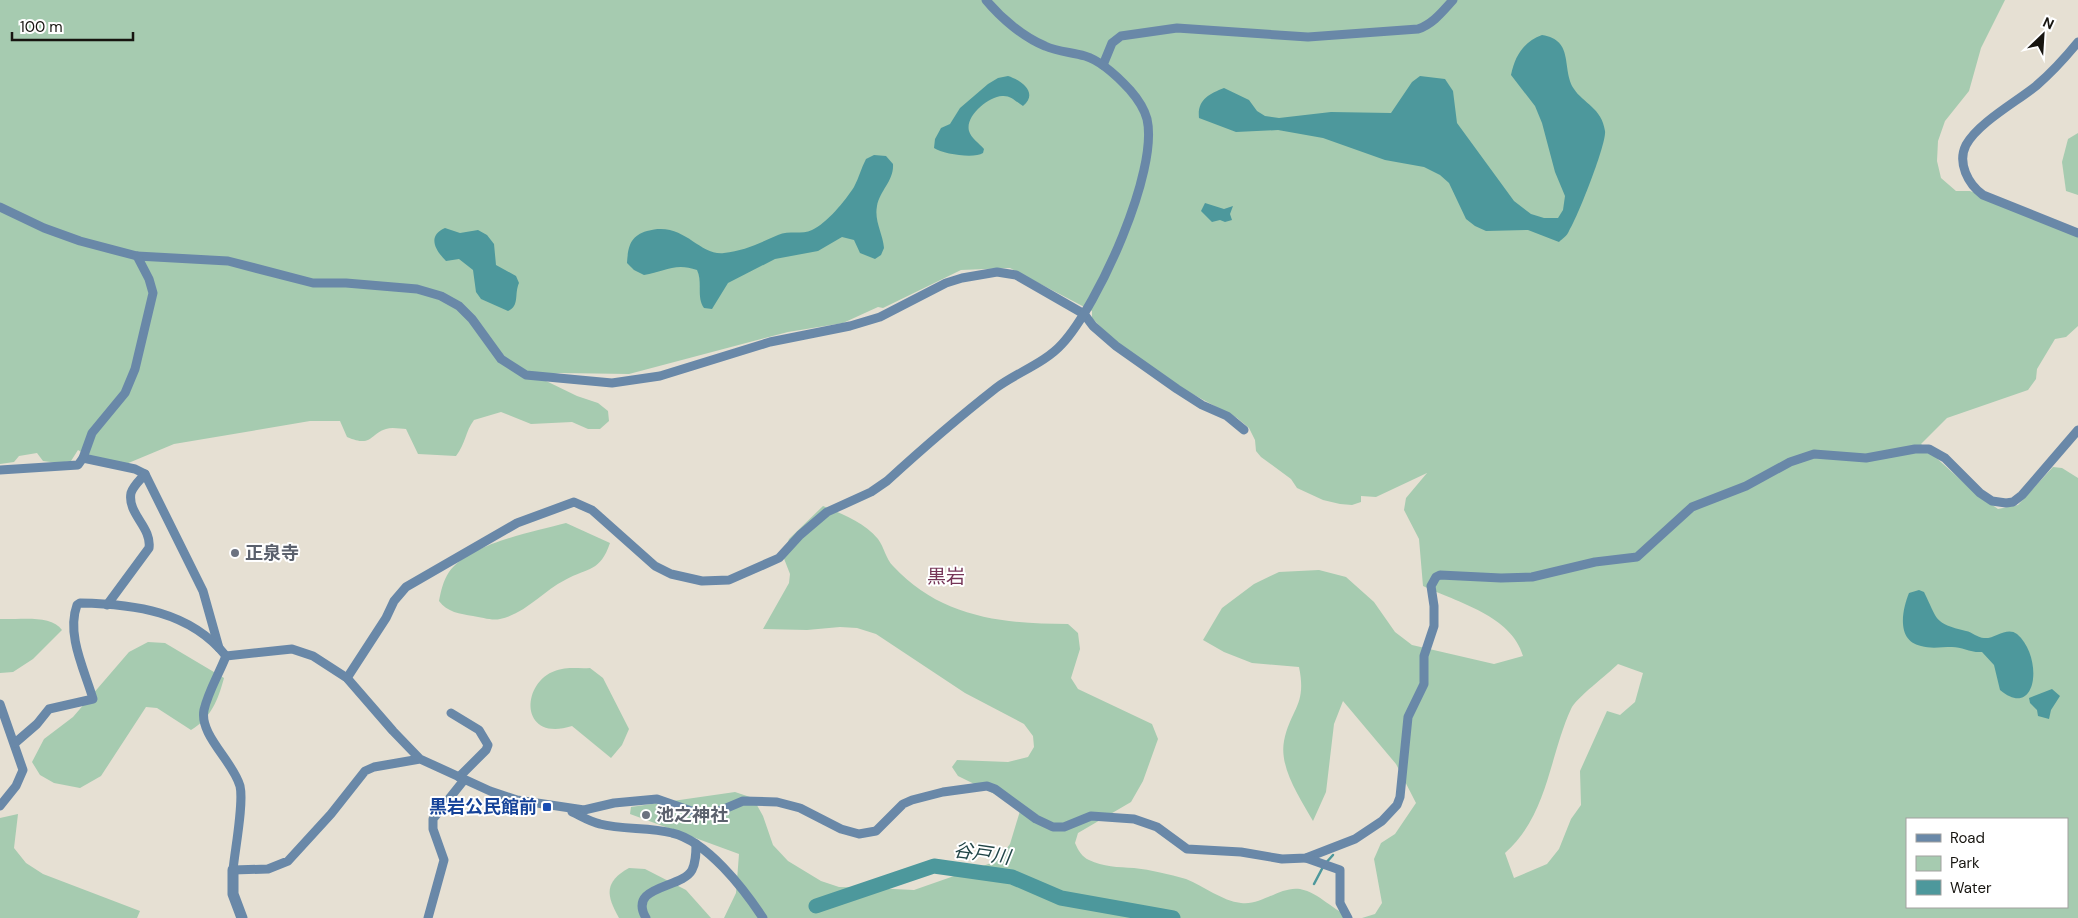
<svg xmlns="http://www.w3.org/2000/svg" width="2078" height="918" font-family="'DM Sans','Noto Sans JP',sans-serif">
<rect width="100%" height="100%" fill="#e6e0d3"/>
<!-- green -->
<g fill="#a6cbb0" fill-rule="evenodd">
<path d="M0,0H2005L1981,48L1969,91L1945,121L1938,141L1937,161L1941,178L1956,191H1970L2078,234V326L2066,337L2055,339L2037,369L2036,379L2028,390L1947,418L1921,444L1974,492L1998,509L2018,505L2053,467L2062,468L2078,478V918H1362L1375,914L1382,903L1374,859L1381,843L1395,834L1416,803L1396,764L1343,701L1334,724L1326,792L1313,821C1300,798 1279,768 1284,741C1291,708 1307,706 1299,667L1252,663L1224,652L1203,640L1222,608L1254,584L1279,572L1319,570L1346,577L1374,602L1395,632L1412,645L1494,664L1523,656C1512,616 1457,602 1423,586L1419,539L1404,510L1406,498L1427,473L1376,497L1361,496V502L1352,505L1340,504L1323,500L1297,488L1291,479L1261,457L1256,451L1255,440L1249,428L1237,418L1185,390L1113,340L1092,318V311L1010,268L961,270L883,308L878,307L843,323L788,332L629,374L560,373L543,375L544,380L577,396L598,403L608,411L609,421L600,429H588L572,422L531,424L501,412L474,420C465,432 466,443 456,456L418,454L406,429C401,429 392,427 386,429C369,434 373,448 347,437L340,421H310L174,444L126,464L88,456L78,450L71,461L58,463L43,461L37,453L19,456L14,462L0,464ZM1618,664L1643,673L1635,702L1620,715L1607,711L1580,771L1581,805L1571,819L1559,849L1547,864L1514,878L1505,853C1548,815 1549,757 1571,709C1576,698 1608,674 1618,664ZM1907,819H2067V907H1907Z"/>
<polygon points="2078,133 2078,195 2066,191 2062,162 2068,139"/>
<path d="M823,506C844,515 864,522 878,539C884,547 886,559 893,566C940,617 1002,624 1068,624L1078,633L1080,649L1071,678L1078,689L1152,724L1158,739L1143,781L1131,802L1078,833L1075,843C1078,850 1082,857 1089,860C1103,867 1118,867 1134,868C1151,870 1169,874 1186,879C1204,886 1222,901 1241,903C1261,906 1280,886 1300,889C1320,893 1333,911 1353,918H724L736,893L739,854L630,814L631,807L735,792L753,798L763,816L773,845L788,861L821,881L839,887L873,888L914,890L997,861L1010,844L1020,811L1017,805L958,776L952,767L957,760L1008,762L1028,757L1034,747L1033,736L1024,724L965,693L876,634L857,628L840,627L807,630L763,629L789,583L790,574L783,556L789,539Z"/>
<path d="M566,523L610,543C600,572 589,567 565,580C543,591 525,614 500,619C492,621 481,617 473,616C460,614 447,612 439,601C441,591 443,581 449,572C470,543 533,532 566,523Z"/>
<path d="M0,619C19,620 51,614 62,630L33,659L13,672L0,673Z"/>
<path d="M148,642L165,643L224,678C218,700 211,718 191,730L157,708L146,707L101,776L80,788L54,783L40,775L32,762L44,739L73,717L129,652Z"/>
<path d="M590,668L603,678L629,729L622,745L611,758L572,726C517,744 520,676 562,669C571,667 581,669 590,668Z"/>
<polygon points="18,814 14,848 26,863 43,874 140,911 137,918 0,918 0,818"/>
<path d="M629,868L645,869L686,890L711,918H619C606,895 604,882 629,868Z"/>
</g>
<!-- water -->
<g fill="#4d989c">
<path d="M1542,35C1575,40 1561,69 1574,89C1583,103 1602,108 1605,131C1607,143 1577,219 1569,231C1567,236 1562,239 1559,242L1528,230L1486,231L1475,226L1466,219L1449,183L1440,175L1424,167L1385,160L1323,138L1278,130L1236,132L1199,118C1197,100 1209,94 1224,88L1249,100L1257,111L1265,116L1279,118L1331,112L1391,113L1412,82L1420,76L1445,79L1453,91L1457,123L1514,201L1531,214L1544,218H1558L1563,210L1565,196L1555,172L1542,123L1535,106L1511,75C1515,56 1523,42 1542,35Z"/>
<path d="M1008,76C1021,80 1039,93 1023,106C1016,102 1011,95 1002,96C988,97 965,116 969,131C971,138 979,143 984,149L983,153C974,159 943,154 934,148L935,139L941,128L950,124L960,108L988,84L998,78Z"/>
<path d="M874,155L886,156L893,164C894,181 880,190 877,206C874,221 883,234 884,248L881,255L875,259L860,253L854,240L842,237L818,251L775,259L728,283L712,309L704,308C696,297 703,282 697,270C675,262 664,272 644,275L634,270L627,263C628,247 630,236 647,231C684,220 698,256 724,253C744,251 760,243 778,235C789,230 802,235 812,230C827,223 845,201 854,187C859,178 861,168 866,159Z"/>
<polygon points="1205,203 1224,209 1233,206 1230,214 1232,220 1225,222 1220,220 1212,222 1201,211"/>
<path d="M445,228L460,233L478,230L487,235L494,244L496,265L516,276L519,283C514,294 520,306 508,311L481,299L476,292L473,270L459,259L446,261C435,250 427,236 445,228Z"/>
<path d="M1919,590L1924,592C1938,620 1933,623 1966,631C1972,632 1978,638 1984,638C1995,639 2007,626 2017,634C2044,657 2037,721 2000,690L1994,665L1982,652C1971,653 1962,647 1952,647C1941,647 1931,649 1921,646C1896,641 1902,610 1909,593Z"/>
<polygon points="2052,689 2060,696 2051,710 2049,719 2038,716 2037,710 2030,703 2029,698"/>
</g>
<g fill="none" stroke-linecap="round" stroke-linejoin="round">
<!-- stream -->
<polyline stroke="#4d989c" stroke-width="2.5" points="1314,884 1324,865 1333,855"/>
<!-- river -->
<polyline stroke="#4d989c" stroke-width="15" points="816,906 934,866 1012,877 1061,898 1173,918"/>
<!-- minor -->
<g stroke="#6988a8" stroke-width="9">
<path d="M2078,42C2065,58 2051,73 2036,86C2016,102 1978,123 1966,145C1957,163 1968,184 1983,195L2078,233"/>
<path d="M1103,65L1112,43L1121,36L1177,28L1308,37L1418,29C1433,24 1442,12 1453,0"/>
<polyline points="0,207 44,228 80,241 137,256 228,261 313,283 346,283 417,289 441,296 459,306 472,319 501,359 526,375 612,383 660,376 770,342 850,326 880,317 946,283 962,278 997,272 1016,275 1084,314 1093,326 1116,346 1177,389 1202,405 1227,416 1244,430"/>
<path d="M83,458L135,469L145,474C141,479 133,486 131,493C127,514 152,527 149,548L107,605"/>
<polyline points="0,470 78,465 83,458 92,433 125,393 135,369 153,293 149,279 137,256"/>
<polyline points="145,474 203,591 219,648"/>
<path d="M347,678L386,618L394,601L406,587L517,523L574,502L592,510L655,566L671,574L702,581L729,580L779,558L800,535L827,512L871,492L887,481C922,449 959,417 996,388C1016,373 1045,363 1062,344C1098,305 1159,171 1147,119C1144,108 1137,98 1130,90C1118,77 1102,61 1085,56C1072,52 1058,52 1045,46C1023,37 1001,18 986,0"/>
<polyline points="0,704 23,770 16,786 0,806"/>
<polyline points="451,713 479,730 488,745 486,750 459,777"/>
<path d="M15,743L37,724L49,709L93,699C85,671 66,635 77,605L80,603C134,604 190,611 226,656"/>
<path d="M420,759L374,767L365,771L331,814L288,861L268,869L233,870C235,849 244,803 240,786C233,761 199,735 204,710C208,692 219,674 226,656L292,649L313,656L347,678L393,731L420,759L490,791L517,800L584,810L614,803L657,799L700,814L717,812L743,801L777,802L800,808L841,829L859,834L876,831L903,804L912,800L943,792L987,786L995,789L1036,819L1053,827H1064L1091,816L1134,819L1157,827L1187,849L1241,852L1282,859L1306,858L1355,839L1382,821L1397,805L1400,797L1408,717L1424,684V656L1434,626V606L1431,586L1436,577L1440,575L1501,578L1532,577L1595,562L1637,557L1692,507L1746,486L1790,462L1814,454L1866,458L1915,449H1929L1945,458L1980,493L1992,501L2006,503L2013,502L2022,495L2078,430"/>
<path d="M572,812C581,816 590,822 600,824C623,830 649,827 672,833C707,841 744,889 763,918"/>
<polyline points="1306,858 1340,870 1340,903 1348,918"/>
<polyline points="428,918 444,860 433,829 433,819 464,780"/>
<path d="M646,918C627,885 682,889 692,870C696,862 696,853 696,844"/>
</g>
<!-- tertiary -->
<polyline stroke="#6988a8" stroke-width="11" points="233,870 233,894 242,918"/>
</g>
<!-- markers -->
<g fill="#6b7280" stroke="#fff" stroke-width="2">
<circle cx="235" cy="553" r="5"/>
<circle cx="646" cy="815" r="5"/>
</g>
<rect fill="#1a4fb4" stroke="#fff" stroke-width="2" x="542" y="802" width="10" height="10" rx="2.5"/>
<g text-anchor="middle" stroke-width="4" stroke-linejoin="round" paint-order="stroke">
<!-- worship labels -->
<g font-size="18" font-weight="bold" fill="#5b616d" stroke="#fff" text-anchor="start">
<text x="245" y="559">正泉寺</text>
<text x="656" y="821">池之神社</text>
</g>
<!-- transit labels -->
<g font-size="18" font-weight="bold" fill="#164399" stroke="#fff" text-anchor="end">
<text x="537" y="813">黒岩公民館前</text>
</g>
<!-- neighbourhood labels -->
<g font-size="19" fill="#753557" stroke="#fff">
<text x="946" y="583">黒岩</text>
</g>
<!-- water labels -->
<g font-size="19" font-style="italic" fill="#204446" stroke="#fff">
<text transform="translate(982 853) rotate(8)" y="7">谷戸川</text>
</g>
</g>
<!-- legend -->
<rect x="1906" y="818" width="162" height="90" fill="#ffffff" stroke="#a2a19f"/>
<rect x="1916" y="834" width="25" height="8" fill="#6988a8" stroke="#a2a19f"/>
<text x="1950" y="843" font-size="15" fill="#171510">Road</text>
<rect x="1916" y="856" width="25" height="15" fill="#a6cbb0" stroke="#a2a19f"/>
<text x="1950" y="868" font-size="15" fill="#171510">Park</text>
<rect x="1916" y="880" width="25" height="15" fill="#4d989c" stroke="#a2a19f"/>
<text x="1950" y="893" font-size="15" fill="#171510">Water</text>
<!-- north arrow -->
<g transform="translate(2043 35) rotate(25)" stroke="#ffffff" stroke-width="4" paint-order="stroke">
<path d="M0-4L9 19L0 12L-9 19Z" fill="#171510"/>
<text y="-8" font-size="14" font-weight="bold" text-anchor="middle" fill="#171510">N</text>
</g>
<!-- scale -->
<path d="M12 32v8h121v-8" fill="none" stroke="#171510" stroke-width="2.5"/>
<text x="20" y="32" font-size="15" fill="#171510" stroke="#ffffff" stroke-width="4" paint-order="stroke">100 m</text>
</svg>
